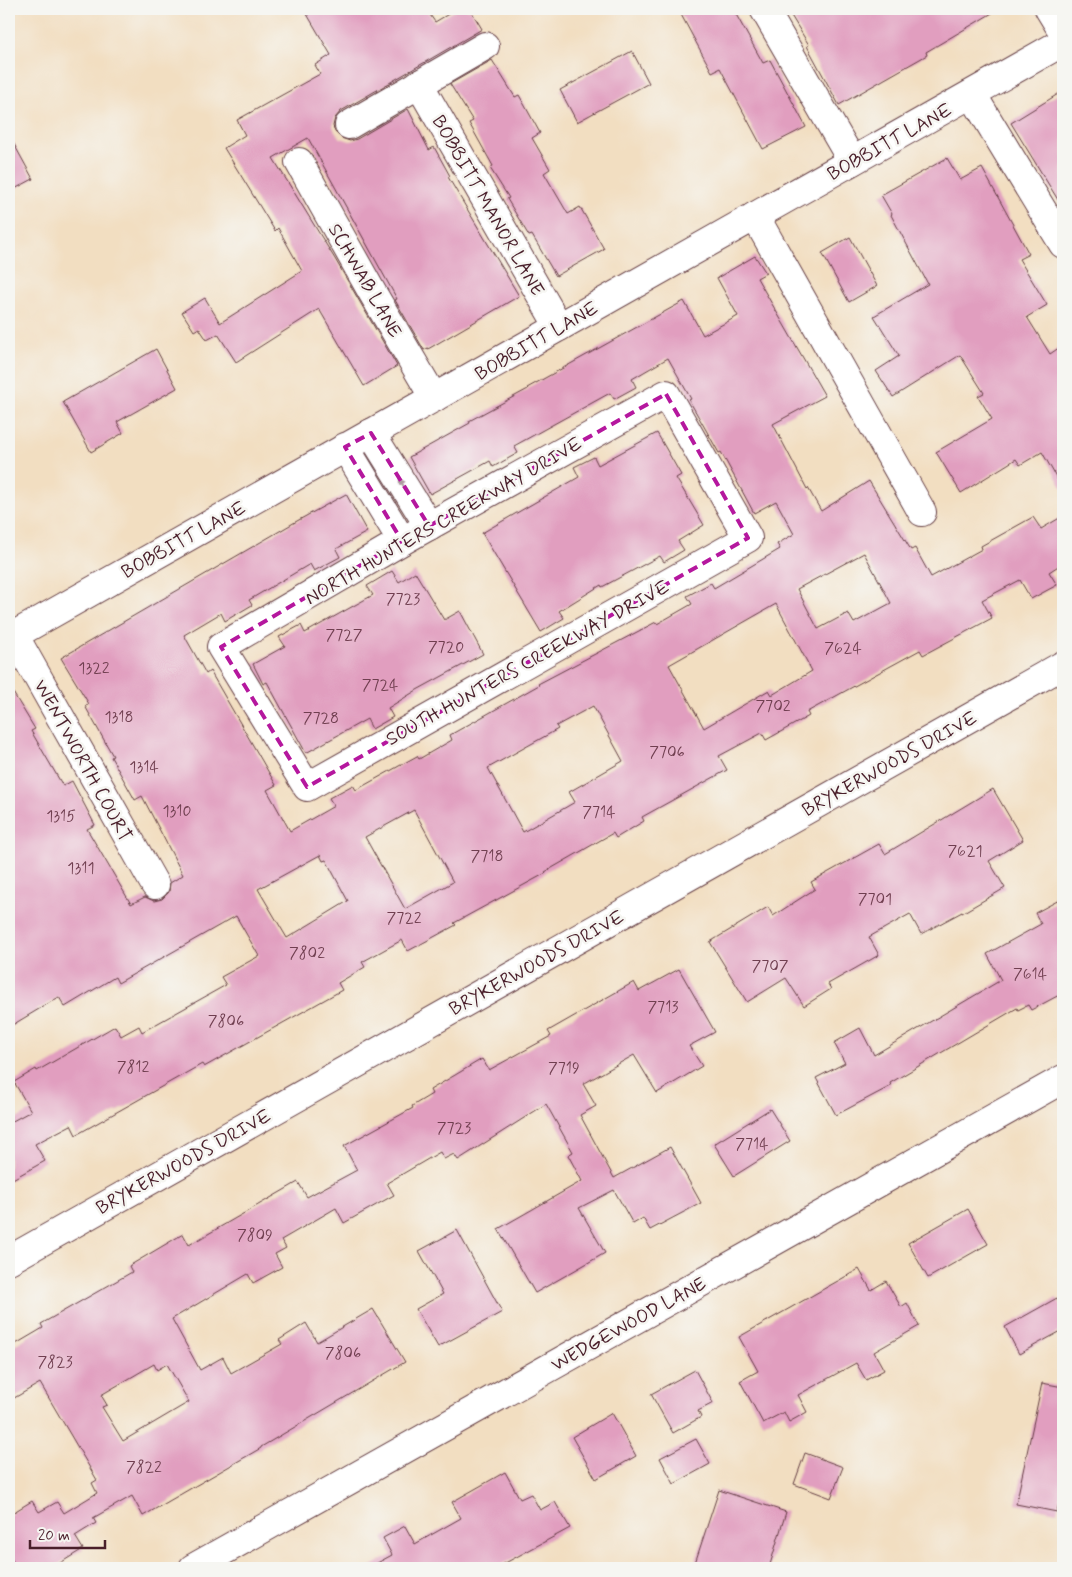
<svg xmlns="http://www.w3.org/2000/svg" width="1072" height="1577" font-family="Mynerve,sans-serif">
<rect width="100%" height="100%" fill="#f6f6f2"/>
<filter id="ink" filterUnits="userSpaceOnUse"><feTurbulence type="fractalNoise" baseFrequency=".02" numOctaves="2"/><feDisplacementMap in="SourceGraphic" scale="10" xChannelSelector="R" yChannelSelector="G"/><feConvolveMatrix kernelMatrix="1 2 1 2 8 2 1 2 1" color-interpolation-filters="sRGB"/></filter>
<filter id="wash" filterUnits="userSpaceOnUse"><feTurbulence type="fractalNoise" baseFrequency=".0096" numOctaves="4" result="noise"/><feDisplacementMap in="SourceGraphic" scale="20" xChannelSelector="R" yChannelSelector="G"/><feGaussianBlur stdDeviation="1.12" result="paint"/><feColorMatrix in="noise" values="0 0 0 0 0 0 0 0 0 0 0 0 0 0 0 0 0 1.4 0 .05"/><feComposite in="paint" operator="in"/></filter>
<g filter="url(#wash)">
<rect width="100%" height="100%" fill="#f2dec1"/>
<g id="blocks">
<!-- building -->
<g fill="#e19ebf" fill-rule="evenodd">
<polygon points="304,9 426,9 435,22 457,9 470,9 482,29 341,111 335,118 333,126 335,132 341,138 350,141 357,139 408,109 429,150 434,147 450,176 448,177 519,296 428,349 428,348 424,350 395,300 397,299 308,138 273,158 335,259 397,366 364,386 319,309 236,362 218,334 207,340 199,328 194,331 182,312 205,298 220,323 302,271 278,228 275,231 224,148 245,135 237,120 320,74 315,65 331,55"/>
<polygon points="678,9 733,9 763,63 770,60 806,127 763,149 720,68 712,72"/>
<polygon points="787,9 999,9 926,52 927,55 839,105 807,46 809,45"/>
<polygon points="632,51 649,83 577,122 560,90"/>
<polygon points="492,60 515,97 519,95 540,133 532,138 550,169 544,173 568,214 580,207 604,249 556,276 532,235 529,236 507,199 509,198 490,168 493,166 469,123 473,121 450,84"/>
<polygon points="1063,91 1063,208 1011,123"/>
<polygon points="9,135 33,179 9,192"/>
<polygon points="947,158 960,180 982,168 1029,254 1019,259 1047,305 1027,317 1050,354 1063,345 1063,489 1042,452 1020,465 1016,459 961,493 936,452 992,419 978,396 984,393 960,355 893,397 876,371 899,356 874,316 928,284 891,215 892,214 881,195"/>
<polygon points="850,237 877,286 849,302 822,253"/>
<path d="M755,256L766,273L757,278L825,396L773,424L807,489L808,488L821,511L869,481L911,550L915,548L931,577L982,549L981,546L1033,517L1041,529L1063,516V563L1049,572L1057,585L1031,599L1020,580L982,600L992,618L923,655L920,650L807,712L809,716L766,740L762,733L719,756L727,770L642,817L644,821L616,838L613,833L545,872L546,873L454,923L456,925L408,951L402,940L362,962L365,967L338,983L342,990L204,1067L202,1064L76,1135L71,1125L35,1144L45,1161L9,1181V1123L31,1111L14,1082L36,1069L37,1071L115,1026L121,1036L139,1026L142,1032L226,985L221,977L259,956L236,916L118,983L115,977L65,1007L59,997L9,1027V686L35,729L31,731L63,786L72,781L95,825L87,829L131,904L145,897L154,901L162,899L169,892L170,883L183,875L142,796L135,800L111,757L113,756L85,706L89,704L61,658L297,521L346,494L367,532L336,549L340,557L314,571L310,564L249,600L252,605L225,621L221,613L184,635L206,674L210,671L276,785L267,790L290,831L334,806L329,798L353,785L356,790L417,756L419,759L452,740L450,735L539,685L538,684L656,622L657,624L692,604L687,596L711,583L714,588L780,549L777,544L794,534L776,501L754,513L721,452L719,453L689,400L691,399L668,358L632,379L636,387L614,399L610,393L514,446L518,453L493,467L490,461L430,494L409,457L470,423L469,421L528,389L527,388L684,301L703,335L738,316L717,278ZM864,553L891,603L854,623L848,613L818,629L797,589ZM776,604L812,671L772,695L769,690L704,728L669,665ZM593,706L623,761L569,792L575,802L523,832L488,768L558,729L556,726ZM414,810L453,882L405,909L365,837ZM320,855L323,861L326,860L348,901L287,938L258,889Z"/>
<polygon points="156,349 177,388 117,422 123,433 91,452 63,402"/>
<polygon points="657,433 681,475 676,478 704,525 678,541 684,550 664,562 660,556 602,587 601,585 559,611 564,618 541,632 482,533 579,477 574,467 594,457 598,465"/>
<polygon points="392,571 399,582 415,572 444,620 460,611 483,654 417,690 388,708 393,717 372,729 367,719 306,753 267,682 263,684 253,664 285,646 279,637 301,625 305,633 373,595 367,586"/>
<polygon points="993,789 1023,840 989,861 1005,888 962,913 962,912 921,934 910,914 869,937 879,955 828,984 831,989 804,1006 786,978 747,1002 710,942 768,907 773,916 815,889 811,882 879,844 885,854"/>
<polygon points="1063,898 1063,993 1031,1010 1028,1005 1018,1010 1017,1008 890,1083 891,1086 836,1115 816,1078 845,1063 834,1043 860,1028 874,1055 1001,980 987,954 1041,924 1035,913"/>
<path d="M679,969L715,1032L689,1046L702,1066L657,1093L634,1055L583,1084L596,1106L580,1115L614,1178L670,1147L701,1203L650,1230L643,1218L633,1224L614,1190L579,1208L605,1253L535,1293L498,1229L582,1181L568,1155L573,1152L546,1104L458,1160L454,1154L444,1159L440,1152L387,1183L394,1195L344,1223L336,1208L281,1240L286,1248L275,1254L282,1267L253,1283L248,1274L172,1319L200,1370L223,1357L231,1373L282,1344L279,1340L306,1323L317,1342L373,1309L405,1362L261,1447V1448L143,1516L132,1496L93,1518L96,1523L75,1536L83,1549L52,1568H17L9,1555V1515L32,1501L39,1512L57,1502L64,1513L97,1493L92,1483L97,1480L40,1383L9,1401V1348L43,1328L41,1324L132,1272L129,1266L183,1234L189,1245L298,1182L307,1197L357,1170L344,1146L413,1108L412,1106L432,1094L430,1090L482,1059L489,1070L551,1036L548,1031L634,982L639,991ZM154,1364L157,1370L167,1364L189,1402L123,1441L102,1407L107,1405L101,1395Z"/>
<polygon points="770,1109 790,1141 734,1176 714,1144"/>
<polygon points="968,1209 988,1244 928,1278 908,1243"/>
<polygon points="457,1230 502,1312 438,1347 416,1309 443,1294 419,1251"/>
<polygon points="859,1269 871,1290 886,1281 901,1307 907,1303 919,1326 874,1352 884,1370 866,1380 856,1363 798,1395 807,1412 789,1422 784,1412 763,1423 740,1381 758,1371 739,1337"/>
<polygon points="1057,1298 1063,1309 1063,1330 1019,1354 1005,1327"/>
<polygon points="695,1370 713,1403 698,1411 701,1417 673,1433 651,1394"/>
<polygon points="1042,1383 1063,1387 1063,1483 1057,1512 1016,1504"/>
<polygon points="612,1413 636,1456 596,1479 572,1437"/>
<polygon points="696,1439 710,1464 674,1484 660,1458"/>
<polygon points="805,1453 843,1467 831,1498 794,1484"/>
<polygon points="505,1472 520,1499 531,1494 540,1510 555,1502 570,1528 496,1568 368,1568 392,1555 383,1538 405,1526 415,1544 461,1518 452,1502"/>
<polygon points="719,1490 786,1512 769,1568 711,1568 695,1563"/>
</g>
</g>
</g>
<g filter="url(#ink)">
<use href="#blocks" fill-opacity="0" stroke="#633c42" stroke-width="1"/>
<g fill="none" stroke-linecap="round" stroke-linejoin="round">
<!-- street casing -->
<g stroke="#633c42" stroke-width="30">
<g id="street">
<polyline points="764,9 852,161"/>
<polyline points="1049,9 1063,32"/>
<polyline points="419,84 559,327"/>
<polyline points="972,94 1063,244"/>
<polyline points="349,125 485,46"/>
<polyline points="299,162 372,292 434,398"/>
<polyline points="755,216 922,512"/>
<polygon points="666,394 748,538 307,787 221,647 402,541"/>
<polyline points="371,433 429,526"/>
<polyline points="345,447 402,541"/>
<polyline points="14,635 155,885"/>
<polyline points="9,638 1063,42"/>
<polyline points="9,1260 1063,665"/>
<polyline points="193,1568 1063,1079"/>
</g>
</g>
<!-- street -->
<use href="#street" stroke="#fff" stroke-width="28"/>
</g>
<!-- one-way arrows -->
<defs><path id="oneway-solid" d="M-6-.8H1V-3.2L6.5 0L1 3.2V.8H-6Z" transform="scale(1.25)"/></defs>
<use fill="#ae9aa0" href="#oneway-solid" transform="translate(403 485) rotate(-122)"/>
</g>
<!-- marked area -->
<path fill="none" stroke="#b5179e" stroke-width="4" stroke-dasharray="10 6" stroke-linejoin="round" d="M666,394L748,538L307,787L221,647L402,541L345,447L371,433L429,526Z"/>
<g text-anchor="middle" stroke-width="5" stroke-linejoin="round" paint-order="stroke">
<!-- number labels -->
<g font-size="16" fill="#703f50">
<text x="403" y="604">7723</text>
<text x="344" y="640">7727</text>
<text x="446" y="652">7720</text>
<text x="843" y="653">7624</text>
<text x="94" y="673">1322</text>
<text x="380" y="690">7724</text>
<text x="773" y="711">7702</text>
<text x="119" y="722">1318</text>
<text x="321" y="723">7728</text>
<text x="667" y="757">7706</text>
<text x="144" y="772">1314</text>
<text x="177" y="816">1310</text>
<text x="599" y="817">7714</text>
<text x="61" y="821">1315</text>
<text x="965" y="856">7621</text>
<text x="487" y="861">7718</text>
<text x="81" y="873">1311</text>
<text x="875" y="904">7701</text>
<text x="404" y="923">7722</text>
<text x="307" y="958">7802</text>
<text x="770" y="971">7707</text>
<text x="1030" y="979">7614</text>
<text x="663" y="1012">7713</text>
<text x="226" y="1026">7806</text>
<text x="133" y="1072">7812</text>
<text x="564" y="1073">7719</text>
<text x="454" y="1133">7723</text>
<text x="752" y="1149">7714</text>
<text x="255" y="1240">7809</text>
<text x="343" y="1358">7806</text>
<text x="55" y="1367">7823</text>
<text x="144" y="1472">7822</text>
</g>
<!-- street labels -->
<g font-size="19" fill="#4a1f2b" stroke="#f6f6f2">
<text transform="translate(889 141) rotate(-29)" y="7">BOBBITT LANE</text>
<text transform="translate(489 205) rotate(60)" y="7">BOBBITT MANOR LANE</text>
<text transform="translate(366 280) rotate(60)" y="7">SCHWAB LANE</text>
<text transform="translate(536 340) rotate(-30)" y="7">BOBBITT LANE</text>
<text transform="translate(443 520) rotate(-30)" y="7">NORTH HUNTERS CREEKWAY DRIVE</text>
<text transform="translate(183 539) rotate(-29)" y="7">BOBBITT LANE</text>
<text transform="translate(527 662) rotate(-29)" y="7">SOUTH HUNTERS CREEKWAY DRIVE</text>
<text transform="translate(84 760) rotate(61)" y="7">WENTWORTH COURT</text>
<text transform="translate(889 763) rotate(-29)" y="7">BRYKERWOODS DRIVE</text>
<text transform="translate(536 962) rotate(-29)" y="7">BRYKERWOODS DRIVE</text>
<text transform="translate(183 1161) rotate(-29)" y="7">BRYKERWOODS DRIVE</text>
<text transform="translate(628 1323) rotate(-29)" y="7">WEDGEWOOD LANE</text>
</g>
</g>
<!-- margin -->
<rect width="1072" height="1577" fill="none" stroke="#f6f6f2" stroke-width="30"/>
<!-- scale -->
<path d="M30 1540v8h75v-8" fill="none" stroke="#4a1f2b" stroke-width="2.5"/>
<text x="38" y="1540" font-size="15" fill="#4a1f2b" stroke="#f6f6f2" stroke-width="4" paint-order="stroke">20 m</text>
</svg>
